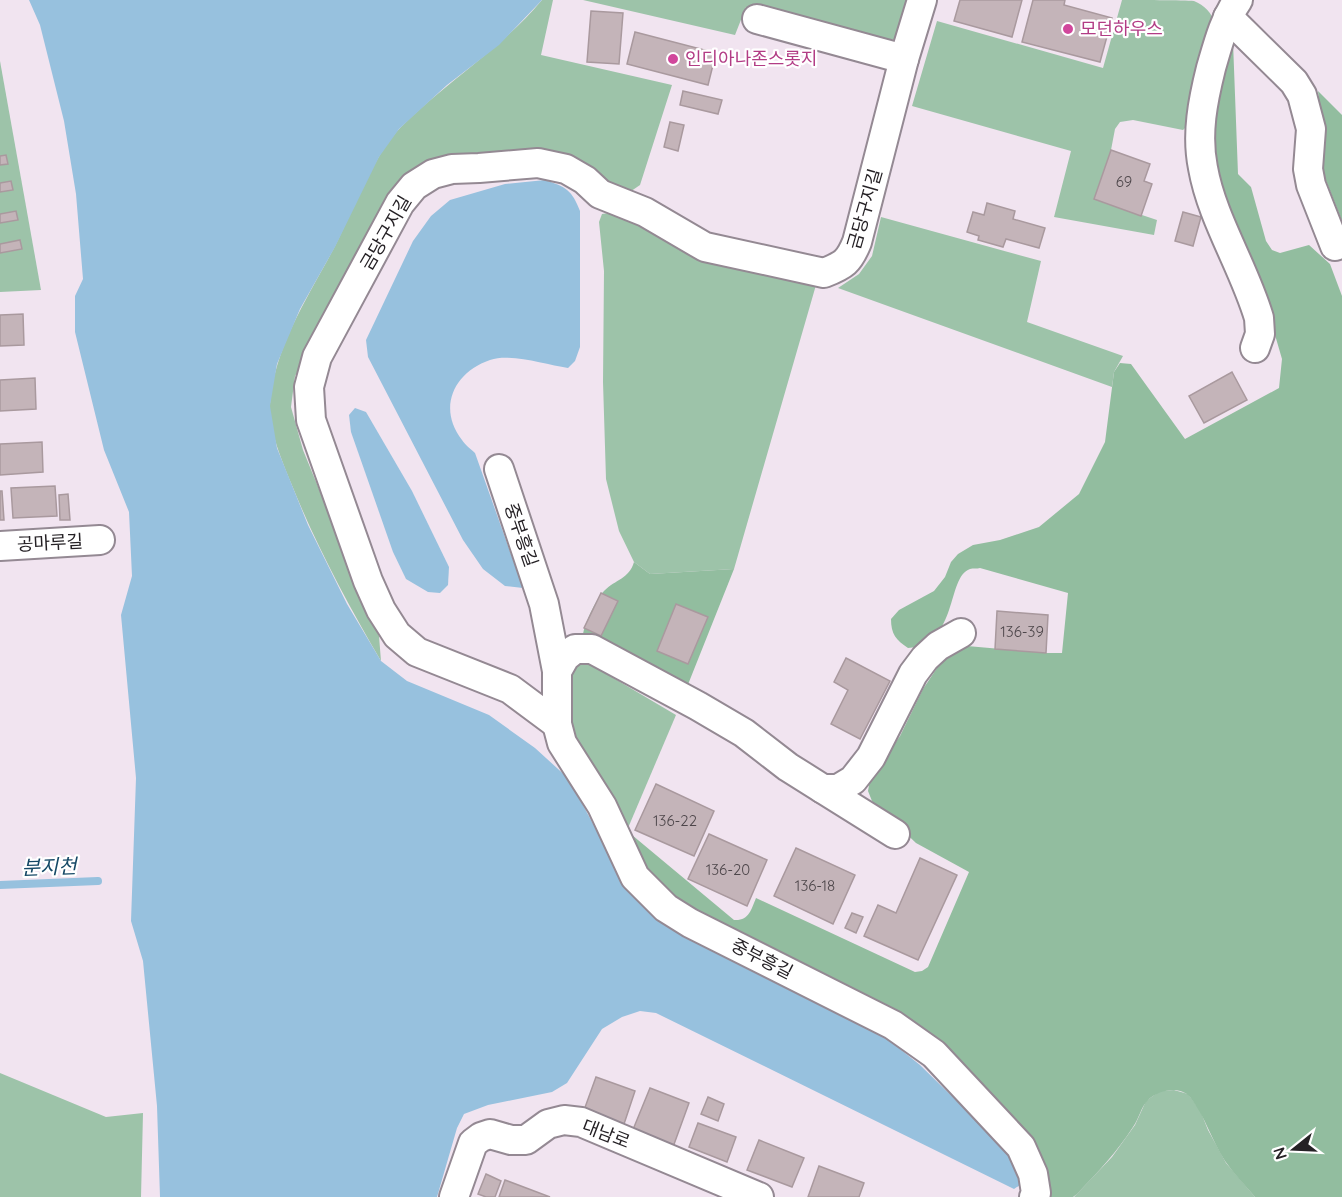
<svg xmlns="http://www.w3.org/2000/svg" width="1342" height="1197" font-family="Quicksand,'Noto Sans KR',sans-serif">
<rect width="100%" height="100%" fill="#f1e4f0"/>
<!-- green -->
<g fill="#9dc3a9">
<path d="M542,0H553L541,55L672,85L640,185L624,196L578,166L395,191L295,376L291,407L303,450L379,636L381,661C347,603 316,545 291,483C282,461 268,428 270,404C274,347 309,296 335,246C353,211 373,155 401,127C446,82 501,49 542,0Z"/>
<polygon points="583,0 909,0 897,38 886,42 871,40 746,7 735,35"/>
<path d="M1122,0C1136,0 1184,0 1194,1C1204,5 1213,13 1214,24L1190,123L1183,130L1133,120L1120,122L1115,129L1111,150L1094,199L1157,220L1154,235L1054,217L1071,151L912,106L937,21L1103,68Z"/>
<polygon points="0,61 41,290 0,292"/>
<polygon points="609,213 620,215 685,253 710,261 816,285 734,569 650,574 634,562 619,531 606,479 603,382 604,271 599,222 602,214"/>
<polygon points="881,217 1041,261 1027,322 1123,356 1114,372 1112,387 838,288 859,274 872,256"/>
<polygon points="578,663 588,663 676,715 628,828 574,745 567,687 571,668"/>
<polygon points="0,1073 106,1117 143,1113 141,1197 0,1197"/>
<polygon points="1174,1090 1188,1094 1200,1110 1208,1130 1226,1163 1255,1197 1074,1197 1112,1157 1135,1125 1146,1101 1160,1091"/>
</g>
<!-- forest -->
<g fill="#92bd9f">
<path d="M1233,42L1238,174L1251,187L1266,241L1272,250L1280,253L1309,245L1330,264L1342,296V1197H1255C1245,1185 1234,1174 1225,1161C1212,1141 1205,1116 1190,1097C1180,1085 1159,1090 1149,1099C1141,1106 1139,1119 1133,1127C1117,1152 1097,1173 1077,1194L1073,1197H1044L937,1047L692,918L639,873L632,835L734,920C749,921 751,910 756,898L915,972L922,971L928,967L969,872L916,843L872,801L868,791L870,780L900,736L923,689L939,665L953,653L967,646L1046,653H1062L1068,593L980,568C977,569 973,568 970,569C946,577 959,644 908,648C896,640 891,634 891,619L899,610L934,591L945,577L951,562L958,554L973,545L1000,540L1039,527L1079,494L1105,442L1114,372L1120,363L1131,364L1185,439L1279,388L1282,359L1268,311L1215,177L1213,133L1218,82Z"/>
<polygon points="1318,91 1342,115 1342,221 1323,173 1323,137"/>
<path d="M634,562L650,574L734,569L687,687L583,635C584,625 596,599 604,591C616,579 629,579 634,562Z"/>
</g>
<!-- water -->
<g fill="#97c1de">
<polygon points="29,0 542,0 499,45 447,85 399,129 379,157 335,247 300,309 277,364 270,406 277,448 308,525 347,604 381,661 407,681 489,715 535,748 569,779 622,878 822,1002 885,1037 920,1065 1023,1166 1026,1181 1014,1189 656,1013 640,1011 622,1017 602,1029 567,1083 552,1092 488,1105 464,1114 457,1128 437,1197 160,1197 157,1106 143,961 131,921 136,778 121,615 132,576 129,512 104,450 75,332 75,296 83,279 76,194 64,121 40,25"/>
<path d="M545,180C566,187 572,190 580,211V347L575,361L568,368C546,365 512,353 490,360C454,372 437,408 462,440C465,445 471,449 475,453L523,588L505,586L483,569L463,540L368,357L366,340L413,241L431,216L450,200L505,184Z"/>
<polygon points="355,408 366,412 412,491 449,567 448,585 440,593 428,592 406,579 393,552 351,432 349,415"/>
</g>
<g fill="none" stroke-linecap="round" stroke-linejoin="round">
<!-- stream -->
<polyline stroke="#97c1de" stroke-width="8" points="0,885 98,881"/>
</g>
<!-- building -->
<g fill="#c4b4b9" stroke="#a9999e" stroke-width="1.5">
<polygon points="960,0 1022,0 1012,37 954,21"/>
<polygon points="1033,0 1065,0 1064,5 1112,18 1100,62 1022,42"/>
<polygon points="591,11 623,13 619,64 587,62"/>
<polygon points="635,32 716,53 708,85 627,64"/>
<polygon points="683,91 722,100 718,114 680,105"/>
<polygon points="670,122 684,125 678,151 664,147"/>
<polygon points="1111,150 1150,164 1144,181 1152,184 1141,216 1094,199"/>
<polygon points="6,155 8,164 0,165 0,156"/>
<polygon points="11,181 13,190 0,192 0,183"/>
<polygon points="987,203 1015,211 1013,219 1045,228 1039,248 1006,239 1003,247 978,240 979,236 967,232 973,212 984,215"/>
<polygon points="16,211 18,220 0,223 0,214"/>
<polygon points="1183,212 1201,217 1193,246 1175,241"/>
<polygon points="20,240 22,249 0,253 0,244"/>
<polygon points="23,314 24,345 0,346 0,315"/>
<polygon points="1232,372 1247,400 1204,423 1189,396"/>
<polygon points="35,378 36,409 0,411 0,380"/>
<polygon points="42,442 43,472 0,475 0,444"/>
<polygon points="55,486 57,516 13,518 11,488"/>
<polygon points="0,491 2,491 4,520 0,520"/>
<polygon points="68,494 70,520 60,520 59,495"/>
<polygon points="601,593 618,601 601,636 584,628"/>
<polygon points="676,604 708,617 688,664 657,651"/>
<polygon points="997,611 1048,615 1046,653 995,649"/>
<polygon points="846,658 890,681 860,739 831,724 848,690 834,682"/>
<polygon points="656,784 714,811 694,856 635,830"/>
<polygon points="709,834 767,860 747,906 688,879"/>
<polygon points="796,848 855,875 833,924 774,896"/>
<polygon points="920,858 957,875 918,960 864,936 878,905 896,913"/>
<polygon points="852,913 863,917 856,933 845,928"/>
<polygon points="596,1077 635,1091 623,1127 583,1113"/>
<polygon points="650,1088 689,1103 673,1147 632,1132"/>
<polygon points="708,1097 724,1104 718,1121 701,1114"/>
<polygon points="698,1123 736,1137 727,1162 689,1147"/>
<polygon points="759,1140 804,1158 792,1187 747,1170"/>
<polygon points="819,1166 864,1183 859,1197 808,1197"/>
<polygon points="486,1174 501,1181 495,1197 486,1197 478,1194"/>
<polygon points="505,1180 550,1197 499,1197"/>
</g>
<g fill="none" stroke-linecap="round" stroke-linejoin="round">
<!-- minor casing -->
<g stroke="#948993" stroke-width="32">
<g id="minor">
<path d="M1238,0C1224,20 1218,44 1211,68C1203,100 1196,134 1203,168C1212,219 1244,267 1259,318L1260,334L1255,348"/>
<polyline points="1228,17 1294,82 1302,95 1311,129 1308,169 1311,185 1335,246"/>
<polyline points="757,19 904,59"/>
<polyline points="499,469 544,604 557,671"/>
<polyline points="0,546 100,540"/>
<polyline points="961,633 938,646 925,658 913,674 871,757 853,780 838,789 823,789 788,767 744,733 698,706 592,649 575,649 565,657 557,671 557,724 562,743 602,806 635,877 666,908 690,923 893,1025 934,1054 1021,1147 1033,1174 1036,1193 1034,1197"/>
<path d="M557,724L510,689L417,652L397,635L381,610L368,581L311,420L309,387L317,357L400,203L414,186L433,174L452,169L479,168L538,163L566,169L585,180L600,194L645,212L705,247L824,273C844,265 849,262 857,242L904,59L922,0"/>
<polyline points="823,789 895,834"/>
<polyline points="454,1197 473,1143 481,1137 490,1134 511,1140 526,1140 548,1124 564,1120 581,1122 759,1197"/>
</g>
</g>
<!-- minor -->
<use href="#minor" stroke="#fff" stroke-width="28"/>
</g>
<!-- markers -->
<g fill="#d1479c" stroke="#fff" stroke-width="2">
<circle cx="1068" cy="29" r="6"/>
<circle cx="673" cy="59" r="6"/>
</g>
<g text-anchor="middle" stroke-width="4.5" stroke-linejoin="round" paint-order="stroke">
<!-- number labels -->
<g font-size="15" fill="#4d464a">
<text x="1124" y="187">69</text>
<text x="1022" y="637">136-39</text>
<text x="675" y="826">136-22</text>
<text x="728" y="875">136-20</text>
<text x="815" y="891">136-18</text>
</g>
<!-- hotel labels -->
<g font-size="18" fill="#b23c85" stroke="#fff" text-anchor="start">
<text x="1080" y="35">모던하우스</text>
<text x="685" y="65">인디아나존스롯지</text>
</g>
<!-- street labels -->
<g font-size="18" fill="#252125" stroke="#fff">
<text transform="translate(865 209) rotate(-74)" y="6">금당구지길</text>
<text transform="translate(386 233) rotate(-60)" y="6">금당구지길</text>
<text transform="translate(521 535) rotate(71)" y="6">중부흥길</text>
<text transform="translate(50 543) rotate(-3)" y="6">공마루길</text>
<text transform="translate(762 959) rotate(27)" y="6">중부흥길</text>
<text transform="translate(606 1134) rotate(21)" y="6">대남로</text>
</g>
<!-- water labels -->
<g font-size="20" font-style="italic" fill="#154866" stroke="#fff">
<text transform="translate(49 867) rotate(-2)" y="7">분지천</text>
</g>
</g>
<!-- north arrow -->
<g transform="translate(1294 1149) rotate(252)" stroke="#ffffff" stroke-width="4.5" paint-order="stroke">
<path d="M0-4.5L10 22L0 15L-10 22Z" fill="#252125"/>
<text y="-9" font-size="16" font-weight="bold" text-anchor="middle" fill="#252125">N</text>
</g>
</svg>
